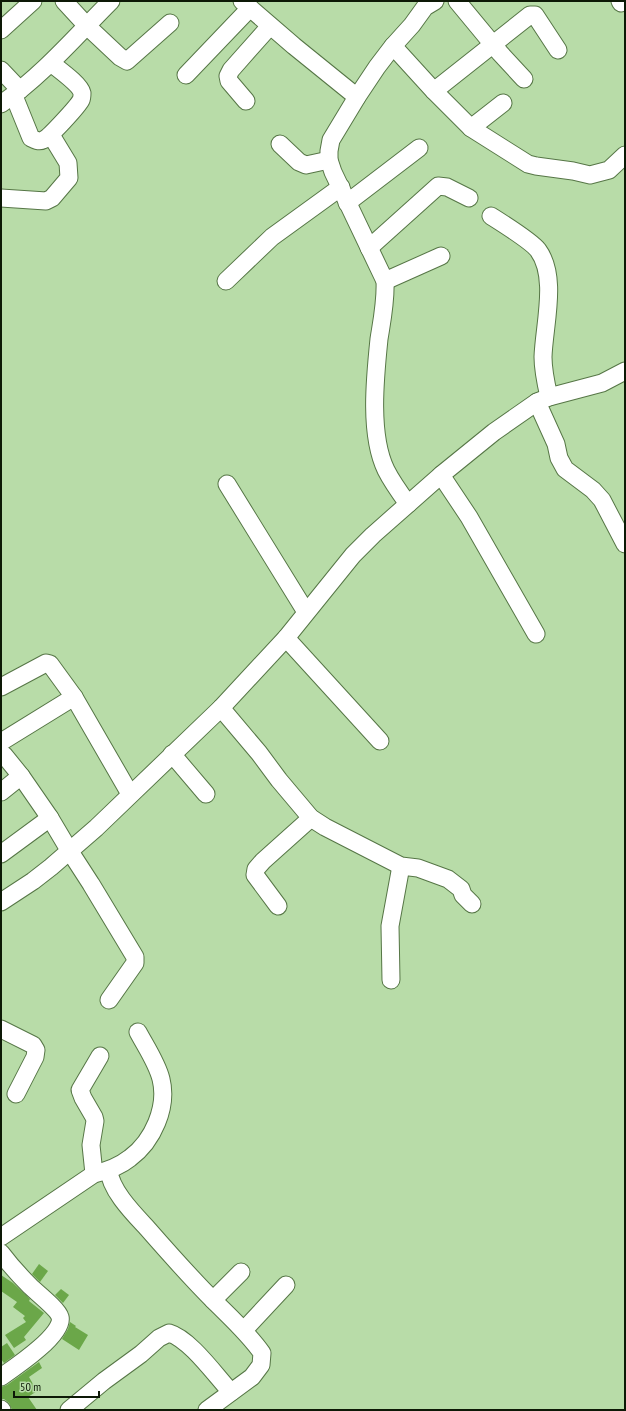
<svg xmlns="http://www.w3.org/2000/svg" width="626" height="1411" font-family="'PT Sans Narrow',sans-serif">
<rect width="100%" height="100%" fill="#b8dca8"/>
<!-- building -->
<g fill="#6ba749">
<polygon points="39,1264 48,1271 40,1282 32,1274"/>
<polygon points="1,1275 13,1283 30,1299 29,1301 44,1313 24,1337 26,1340 14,1348 5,1335 26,1322 23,1318 25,1316 13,1307 17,1302 1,1291"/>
<polygon points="61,1289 69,1295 63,1303 55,1295"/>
<polygon points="70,1322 76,1326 75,1327 88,1335 79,1350 62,1339 68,1329"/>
<polygon points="7,1343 15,1355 4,1363 1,1359 1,1347"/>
<polygon points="39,1362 42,1368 29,1377 37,1391 28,1397 37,1410 12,1410 9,1403 4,1399 1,1399 1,1387 7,1385"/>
</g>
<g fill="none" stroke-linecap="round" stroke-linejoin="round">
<!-- minor casing -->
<g stroke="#567646" stroke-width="19">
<g id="minor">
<polyline points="64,1 87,26 120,57 127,61 170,23"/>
<polyline points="242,1 294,46 357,97"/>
<polyline points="457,1 500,53 524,79"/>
<polyline points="620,1 621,3"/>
<polyline points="1,30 33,1"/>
<polyline points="393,46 434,91 471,128 528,164 536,166 573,171 590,175 609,170 625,155"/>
<polyline points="1,70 20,90"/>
<polyline points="186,75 250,8"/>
<polyline points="434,91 530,15 535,15 558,50"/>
<path d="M14,96L31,138C35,140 39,142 43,140C49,138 78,106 81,100C82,98 82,95 82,93C80,84 58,69 51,63"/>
<polyline points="246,101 229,81 228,76 231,70 270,26"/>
<path d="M1,104C42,76 76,36 111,1"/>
<polyline points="471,128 503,103"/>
<polyline points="280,144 299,162 306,165 329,160"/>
<polyline points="1,198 46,201 52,198 69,178 68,163 51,135"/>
<polyline points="347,203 419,148"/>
<path d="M491,216C502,223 531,241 538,250C558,277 544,325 543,357C543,371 546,384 549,397"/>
<polyline points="369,248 438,186 447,187 469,198"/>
<polyline points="226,281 272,237 341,187"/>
<polyline points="385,281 441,256"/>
<polyline points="537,402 556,444 559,458 565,469 593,490 602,500 625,544"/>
<polyline points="441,475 469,517 536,634"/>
<polyline points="227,484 306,612"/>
<path d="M408,504C400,493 392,482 386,470C369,435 375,378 379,339C382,320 386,301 385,281L333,172L329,160V151L331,140L357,97L377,67L393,46L412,25L425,7L435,1"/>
<polyline points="286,638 380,741"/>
<polyline points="1,687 46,663 50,664 74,697 130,794"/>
<polyline points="221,708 259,753 279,780 311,818 325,827 401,866 418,868 448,879 461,889 463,895 472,904"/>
<polyline points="1,742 74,697"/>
<polyline points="172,754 206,794"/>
<polyline points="4,755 21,776 50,818 69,850 91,884 135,957 135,963 109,1000"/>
<polyline points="1,792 21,776"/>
<polyline points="1,854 50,818"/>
<polyline points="1,902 33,881 51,867 96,828 221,708 286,638 353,555 373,535 441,475 494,432 537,402 549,397 602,383 625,371"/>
<polyline points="278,906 255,875 256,869 263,861 311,818"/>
<polyline points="391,980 390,926 401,866"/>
<polyline points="1,1029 33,1045 36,1050 35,1057 16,1094"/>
<path d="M109,1170C110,1190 134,1214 147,1228C168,1252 190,1277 213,1300C230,1317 248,1333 262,1353L261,1365L252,1377L207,1410"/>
<polyline points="94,1174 91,1145 95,1121 94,1117 83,1098 80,1090 100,1056"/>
<path d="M1,1237L94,1174C107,1171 120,1166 130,1158C153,1141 168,1107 161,1079C157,1063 146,1047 138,1032"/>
<path d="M1,1253C10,1265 20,1276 30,1286C36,1292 58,1309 60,1317C65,1334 14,1368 1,1377"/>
<polyline points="213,1300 241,1272"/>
<polyline points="244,1330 286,1285"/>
<polyline points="1,1409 2,1410"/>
<path d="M69,1410L104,1381L141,1354L159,1338L169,1333C190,1339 216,1376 231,1392"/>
</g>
</g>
<!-- minor -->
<use href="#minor" stroke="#fff" stroke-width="17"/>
</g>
<!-- border -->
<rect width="626" height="1411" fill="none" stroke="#0d1906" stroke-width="4"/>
<!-- scale -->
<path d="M14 1391v6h85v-6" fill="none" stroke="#0d1906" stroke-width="2"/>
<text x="20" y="1391" font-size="12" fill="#0d1906" stroke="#b8dca8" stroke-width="3" paint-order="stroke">50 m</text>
</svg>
